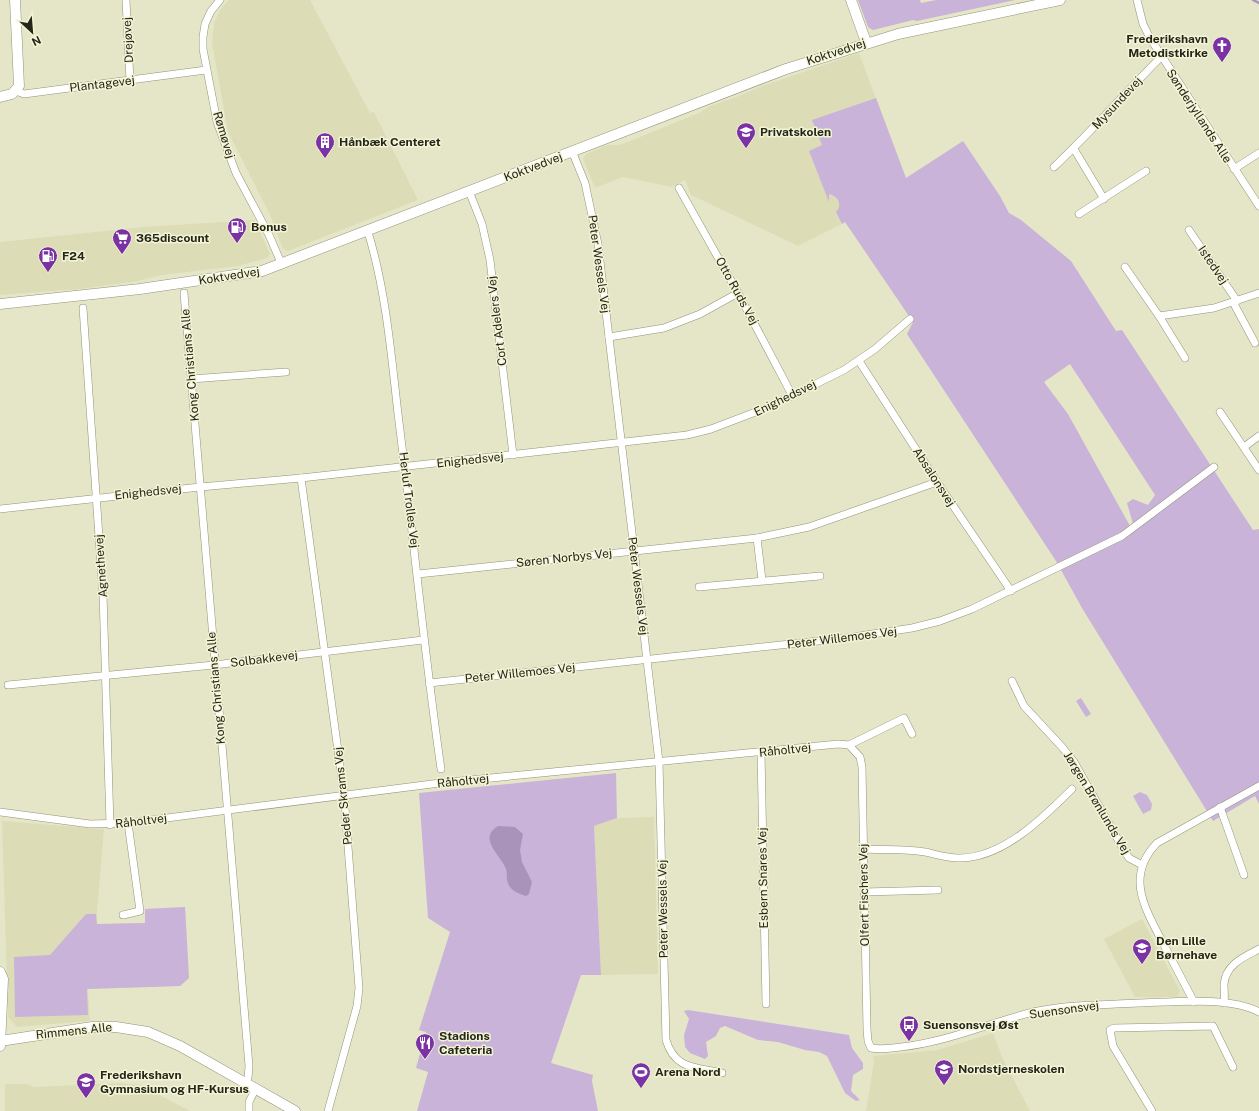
<svg xmlns="http://www.w3.org/2000/svg" width="1259" height="1111" font-family="'Public Sans',sans-serif">
<rect width="100%" height="100%" fill="#e5e6c8"/>
<!-- built -->
<g fill="#dcddb7">
<polygon points="229,0 310,0 370,113 374,112 418,200 288,251 283,249 270,215 228,132 212,43 214,23 220,10"/>
<polygon points="859,53 906,179 842,224 798,246 691,195 685,180 671,187 623,177 595,188 583,159 586,154 607,145 620,145 699,113 710,106 739,96 762,86"/>
<polygon points="255,220 270,254 267,258 238,266 162,275 138,281 80,289 0,295 0,242 143,227"/>
<polygon points="654,817 658,974 601,975 594,826 617,818"/>
<polygon points="2,821 104,829 96,924 145,923 145,909 185,907 189,978 180,986 88,989 90,1021 17,1027 8,1017"/>
<polygon points="1142,919 1180,991 1177,997 1135,997 1104,939"/>
<polygon points="993,1033 1002,1057 1030,1111 866,1111 874,1061 873,1056 937,1050"/>
<polygon points="121,1083 140,1085 190,1111 5,1111 5,1084 26,1084 35,1087"/>
</g>
<!-- green -->
<g fill="#c9b3d9" fill-rule="evenodd">
<polygon points="858,0 920,0 921,3 936,0 1015,0 917,21 913,20 873,30 868,27"/>
<path d="M876,98L906,178L963,141L1000,196L1009,213L1021,220L1071,261L1116,331L1122,330L1253,530L1259,529V804L1255,796L1213,821L1082,608L1056,561L907,334L913,322L845,222L842,224L836,212C843,205 838,196 829,194V202L809,151L822,145L812,120ZM1070,364L1155,495L1148,505L1133,499L1127,503L1133,524L1130,526L1068,414L1044,382Z"/>
<polygon points="1081,698 1091,714 1086,717 1076,701"/>
<polygon points="616,773 617,818 594,826 601,975 581,975 551,1063 593,1075 592,1081 598,1111 417,1111 428,1072 416,1068 426,1032 419,1030 450,932 428,918 419,793"/>
<polygon points="1140,792 1147,795 1152,804 1151,810 1143,814 1133,796"/>
<polygon points="185,907 189,978 180,986 87,989 88,1015 15,1017 14,957 50,955 86,914 96,914 97,924 145,923 145,909"/>
<polygon points="688,1010 849,1035 852,1048 863,1063 863,1069 853,1075 851,1091 860,1100 856,1101 845,1093 827,1056 819,1052 805,1050 778,1042 758,1040 725,1026 720,1028 716,1036 706,1042 708,1056 705,1059 690,1053 685,1047 684,1035 689,1019 684,1011"/>
</g>
<!-- water -->
<path fill="#aa93bb" d="M498,826L515,827L523,834L520,850L522,862L532,882L529,894L526,896C520,894 514,892 510,887C505,880 508,875 506,869C501,855 477,839 498,826Z"/>
<g fill="none" stroke-linecap="round" stroke-linejoin="round">
<!-- stream -->
<polyline stroke="#aa93bb" stroke-width="2.5" points="1253,0 1259,3"/>
<!-- street casing -->
<g stroke="#929376" stroke-width="8">
<g id="street">
<polyline points="126,0 130,81"/>
<polyline points="220,0 211,11 205,24 203,37 203,49 217,122 236,173 269,235 282,265"/>
<polyline points="1137,0 1143,24 1150,38 1259,206"/>
<polyline points="16,91 24,94 206,70"/>
<polyline points="1074,149 1104,199"/>
<path d="M572,151L585,183L598,244L659,762L666,1040C675,1070 696,1067 722,1073"/>
<path d="M1054,167C1091,132 1125,93 1161,57"/>
<polyline points="1234,169 1259,153"/>
<polyline points="679,188 738,293 792,395"/>
<polyline points="469,191 482,224 490,260 513,455"/>
<polyline points="1079,214 1146,171"/>
<polyline points="1189,230 1237,301"/>
<path d="M368,232C386,291 391,353 398,414C413,532 424,651 441,769"/>
<polyline points="1125,267 1159,316"/>
<polyline points="184,293 249,1066 248,1078 245,1083"/>
<polyline points="1233,302 1255,343"/>
<polyline points="83,308 103,594 110,825"/>
<polyline points="609,337 664,328 700,314 738,293"/>
<polyline points="1185,358 1159,316 1214,308 1259,293"/>
<polyline points="859,361 937,482 1011,591"/>
<polyline points="191,379 286,372"/>
<polyline points="1220,412 1259,470"/>
<polyline points="1244,447 1259,436"/>
<polyline points="301,478 344,795 359,988 357,1006 328,1111"/>
<polyline points="0,509 200,487 301,478 687,435 711,429 771,406 844,370 875,349 910,319"/>
<polyline points="757,538 762,580"/>
<polyline points="418,574 757,538 809,527 937,482"/>
<polyline points="699,587 820,576"/>
<polyline points="1012,681 1024,706 1062,747 1074,762 1125,852 1129,858 1142,865"/>
<polyline points="429,683 846,638 912,628 940,621 972,609 1122,536 1214,467"/>
<polyline points="8,685 214,665 423,640"/>
<path d="M849,745L860,757L862,767L867,1029L868,1041L871,1048C881,1050 891,1048 901,1047C947,1042 989,1023 1033,1012C1068,1004 1104,1005 1139,1003C1172,1002 1230,996 1259,1012"/>
<polyline points="761,752 766,1004"/>
<polyline points="1220,807 1244,875"/>
<polyline points="0,812 90,824 128,823 440,783 838,744 849,745 904,718 912,734"/>
<path d="M864,849C884,850 905,849 925,852C935,854 947,858 958,858C1002,859 1043,818 1072,789"/>
<polyline points="864,892 938,890"/>
<polyline points="123,915 140,911 128,823"/>
<path d="M1194,1002C1184,983 1174,964 1164,945C1146,910 1124,877 1157,843L1259,786"/>
<path d="M1224,1003C1225,996 1224,990 1224,984C1226,964 1244,957 1259,949"/>
<polyline points="249,1111 249,1102 256,1088"/>
<polyline points="1152,1111 1113,1046 1110,1030 1114,1028 1213,1026 1233,1067"/>
</g>
</g>
<!-- secondary casing -->
<g stroke="#929376" stroke-width="11">
<g id="secondary">
<polyline points="851,0 866,42"/>
<polyline points="0,97 12,94 19,86 15,0"/>
<polyline points="0,304 140,289 262,271 786,69 898,34 1060,0"/>
<polyline points="0,972 3,979 0,1046"/>
<polyline points="0,1041 92,1027 116,1027 148,1032 180,1046 295,1111"/>
</g>
</g>
<!-- street -->
<use href="#street" stroke="#fff" stroke-width="7"/>
<!-- secondary -->
<use href="#secondary" stroke="#fff" stroke-width="10"/>
</g>
<!-- icons -->
<defs>
<g id="church-pin" transform="scale(1)"><path d="M0 17L-7.5 6A9.5 9.5 0 1 1 7.5 6Z" fill="#7b32a5" stroke="#f2f4d5"/><path d="M-1.2-6h2.4v3.5h3.3v2.4h-3.3V6h-2.4V-.1h-3.3v-2.4h3.3Z" fill="#fff"/></g>
<g id="school-pin" transform="scale(1)"><path d="M0 17L-7.5 6A9.5 9.5 0 1 1 7.5 6Z" fill="#7b32a5" stroke="#f2f4d5"/><path d="M0-5L7-2L0 1L-7-2ZM-4 1L0 2.5L4 1V4Q0 6-4 4Z" fill="#fff"/></g>
<g id="building-pin" transform="scale(1)"><path d="M0 17L-7.5 6A9.5 9.5 0 1 1 7.5 6Z" fill="#7b32a5" stroke="#f2f4d5"/><path d="M-4-6H4V6H1V3H-1V6H-4ZM-2.5-4.3h1.7v1.8h-1.7ZM.8-4.3h1.7v1.8H.8ZM-2.5-1h1.7V.8h-1.7ZM.8-1h1.7V.8H.8Z" fill="#fff"/></g>
<g id="fuel-pin" transform="scale(1)"><path d="M0 17L-7.5 6A9.5 9.5 0 1 1 7.5 6Z" fill="#7b32a5" stroke="#f2f4d5"/><path d="M-5.5-6h7V0h2V4h1.3V-2.5L3-4.5l.8-.8L6-3V5H2.5V1h-1V6h-7ZM-4.2-4.7v3.2H.2V-4.7Z" fill="#fff"/></g>
<g id="supermarket-pin" transform="scale(1)"><path d="M0 17L-7.5 6A9.5 9.5 0 1 1 7.5 6Z" fill="#7b32a5" stroke="#f2f4d5"/><path d="M-6-5.5h2.5l.6 2H6L4.5 2H-2.5L-4.4-4H-6ZM-1.5 3.2a1.3 1.3 0 1 0 .1 0ZM3 3.2a1.3 1.3 0 1 0 .1 0Z" fill="#fff"/></g>
<g id="bus-pin" transform="scale(1)"><path d="M0 17L-7.5 6A9.5 9.5 0 1 1 7.5 6Z" fill="#7b32a5" stroke="#f2f4d5"/><path d="M-5-6H5V4H4V6H2V4H-2V6H-4V4H-5ZM-3.5-4V0h7V-4ZM-3.5 1.2v1.5H-2V1.2ZM2 1.2v1.5H3.5V1.2Z" fill="#fff"/></g>
<g id="restaurant-pin" transform="scale(1)"><path d="M0 17L-7.5 6A9.5 9.5 0 1 1 7.5 6Z" fill="#7b32a5" stroke="#f2f4d5"/><path d="M-5-6h1v4h1v-4h1v4h1v-4h1v5L-1.5 .5V6h-2V.5L-5-1ZM5-6V6H3V1.5H1.5Q1.5-4 5-6Z" fill="#fff"/></g>
<g id="stadium-pin" transform="scale(1)"><path d="M0 17L-7.5 6A9.5 9.5 0 1 1 7.5 6Z" fill="#7b32a5" stroke="#f2f4d5"/><path d="M0-5a6.5 5 0 1 0 0 10a6.5 5 0 1 0 0-10ZM-3.5-1.8h7v3.6h-7Z" fill="#fff"/></g>
</defs>
<g fill-rule="evenodd">
<use href="#church-pin" x="1222" y="46"/>
<use href="#school-pin" x="746" y="132"/>
<use href="#building-pin" x="325" y="142"/>
<use href="#fuel-pin" x="237" y="227"/>
<use href="#supermarket-pin" x="122" y="238"/>
<use href="#fuel-pin" x="48" y="256"/>
<use href="#school-pin" x="1142" y="948"/>
<use href="#bus-pin" x="909" y="1025"/>
<use href="#restaurant-pin" x="425" y="1043"/>
<use href="#school-pin" x="944" y="1069"/>
<use href="#stadium-pin" x="641" y="1072"/>
<use href="#school-pin" x="86" y="1082"/>
</g>
<g text-anchor="middle" stroke-width="3" stroke-linejoin="round" paint-order="stroke">
<!-- poi labels -->
<g font-size="12" font-weight="bold" fill="#252519" stroke="#f2f4d5" text-anchor="start">
<text x="1208" y="43" text-anchor="end">Frederikshavn<tspan x="1208" dy="14">Metodistkirke</tspan></text>
<text x="760" y="136">Privatskolen</text>
<text x="339" y="146">Hånbæk Centeret</text>
<text x="251" y="231">Bonus</text>
<text x="136" y="242">365discount</text>
<text x="62" y="260">F24</text>
<text x="1156" y="945">Den Lille<tspan x="1156" dy="14">Børnehave</tspan></text>
<text x="923" y="1029">Suensonsvej Øst</text>
<text x="439" y="1040">Stadions<tspan x="439" dy="14">Cafeteria</tspan></text>
<text x="958" y="1073">Nordstjerneskolen</text>
<text x="655" y="1076">Arena Nord</text>
<text x="100" y="1079">Frederikshavn<tspan x="100" dy="14">Gymnasium og HF-Kursus</tspan></text>
</g>
<!-- street labels -->
<g font-size="12" fill="#252519" stroke="#f2f4d5">
<text transform="translate(128 40) rotate(-93)" y="4">Drejøvej</text>
<text transform="translate(836 52) rotate(-18)" y="4">Koktvedvej</text>
<text transform="translate(102 84) rotate(-7)" y="4">Plantagevej</text>
<text transform="translate(1117 103) rotate(-47)" y="4">Mysundevej</text>
<text transform="translate(1199 116) rotate(57)" y="4">Sønderjyllands Alle</text>
<text transform="translate(224 135) rotate(73)" y="4">Rømøvej</text>
<text transform="translate(533 167) rotate(-21)" y="4">Koktvedvej</text>
<text transform="translate(599 264) rotate(82)" y="4">Peter Wessels Vej</text>
<text transform="translate(1213 265) rotate(56)" y="4">Istedvej</text>
<text transform="translate(229 276) rotate(-9)" y="4">Koktvedvej</text>
<text transform="translate(737 291) rotate(61)" y="4">Otto Ruds Vej</text>
<text transform="translate(497 321) rotate(-97)" y="4">Cort Adelers Vej</text>
<text transform="translate(190 365) rotate(-95)" y="4">Kong Christians Alle</text>
<text transform="translate(785 398) rotate(-26)" y="4">Enighedsvej</text>
<text transform="translate(470 460) rotate(-6)" y="4">Enighedsvej</text>
<text transform="translate(934 477) rotate(57)" y="4">Absalonsvej</text>
<text transform="translate(148 492) rotate(-6)" y="4">Enighedsvej</text>
<text transform="translate(409 500) rotate(83)" y="4">Herluf Trolles Vej</text>
<text transform="translate(564 558) rotate(-6)" y="4">Søren Norbys Vej</text>
<text transform="translate(101 566) rotate(-94)" y="4">Agnethevej</text>
<text transform="translate(638 586) rotate(83)" y="4">Peter Wessels Vej</text>
<text transform="translate(842 638) rotate(-7)" y="4">Peter Willemoes Vej</text>
<text transform="translate(264 659) rotate(-7)" y="4">Solbakkevej</text>
<text transform="translate(520 673) rotate(-6)" y="4">Peter Willemoes Vej</text>
<text transform="translate(216 688) rotate(-95)" y="4">Kong Christians Alle</text>
<text transform="translate(785 750) rotate(-6)" y="4">Råholtvej</text>
<text transform="translate(463 781) rotate(-6)" y="4">Råholtvej</text>
<text transform="translate(343 796) rotate(-96)" y="4">Peder Skrams Vej</text>
<text transform="translate(1097 803) rotate(59)" y="4">Jørgen Brønlunds Vej</text>
<text transform="translate(141 821) rotate(-7)" y="4">Råholtvej</text>
<text transform="translate(763 878) rotate(-91)" y="4">Esbern Snares Vej</text>
<text transform="translate(864 895) rotate(-91)" y="4">Olfert Fischers Vej</text>
<text transform="translate(663 909) rotate(-91)" y="4">Peter Wessels Vej</text>
<text transform="translate(1064 1010) rotate(-8)" y="4">Suensonsvej</text>
<text transform="translate(74 1031) rotate(-6)" y="4">Rimmens Alle</text>
</g>
</g>
<!-- north arrow -->
<g transform="translate(32 32) rotate(154)" stroke="#f2f4d5" stroke-width="3" paint-order="stroke">
<path d="M0-3L7 15L0 10L-7 15Z" fill="#252519"/>
<text y="-6" font-size="11" font-weight="bold" text-anchor="middle" fill="#252519">N</text>
</g>
</svg>
